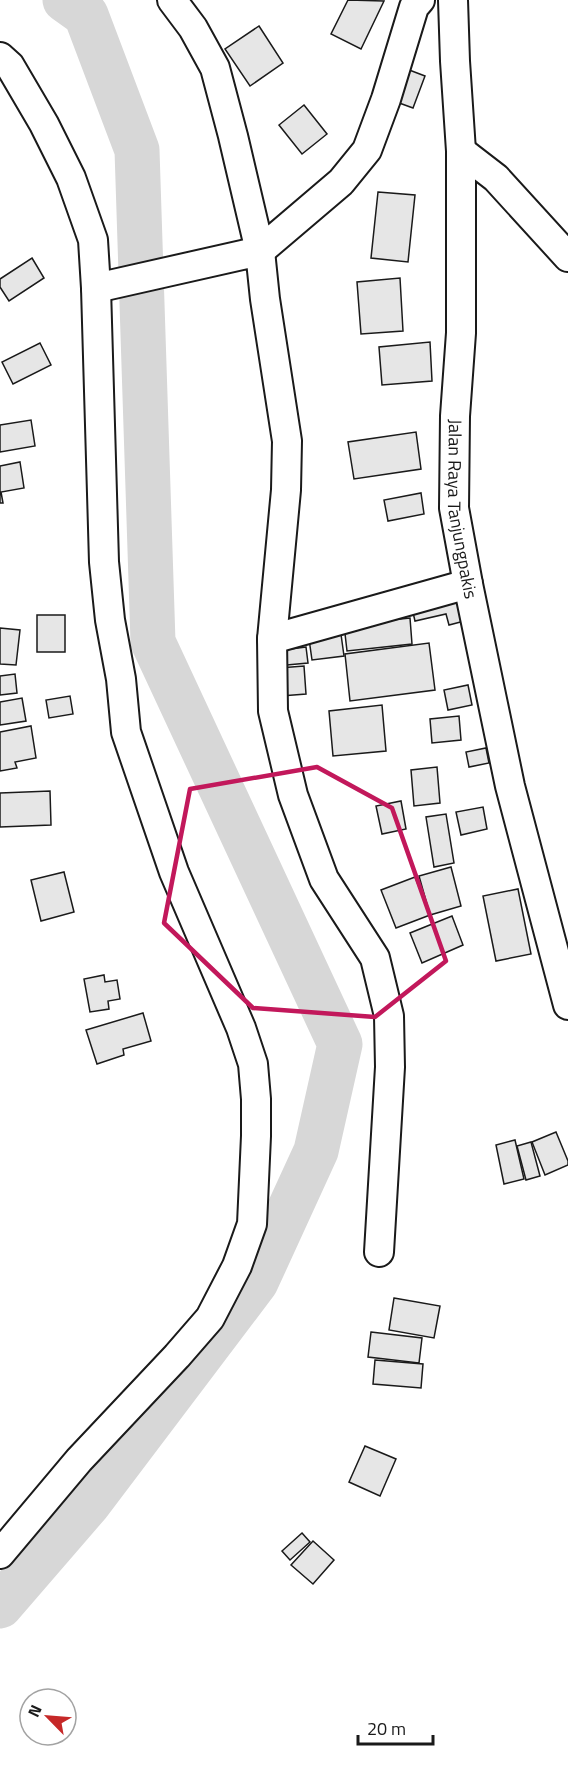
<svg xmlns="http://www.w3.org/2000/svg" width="568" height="1765" font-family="'Titillium Web',sans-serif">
<rect width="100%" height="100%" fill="#fff"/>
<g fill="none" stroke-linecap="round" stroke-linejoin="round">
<!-- river -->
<polyline stroke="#d7d7d7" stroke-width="45" points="0,1606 89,1503 256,1282 316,1151 340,1044 153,642 137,150 86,15 65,0"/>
</g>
<!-- building -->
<g fill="#e6e6e6" stroke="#1a1a1a" stroke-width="1.5">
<polygon points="348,0 384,1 361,49 331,34"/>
<polygon points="259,26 283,63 250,86 225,49"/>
<polygon points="404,68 425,76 413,108 391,100"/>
<polygon points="304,105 327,134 302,154 279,125"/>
<polygon points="378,192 415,195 408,262 371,258"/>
<polygon points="32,258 44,278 9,301 0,287 0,279"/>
<polygon points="400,278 403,331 361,334 357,282"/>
<polygon points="430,342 432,381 382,385 379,347"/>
<polygon points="40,343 51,365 13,384 2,362"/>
<polygon points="31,420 35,446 0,452 0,425"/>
<polygon points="416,432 421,469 354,479 348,442"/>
<polygon points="20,462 24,488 1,492 3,503 0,503 0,466"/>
<polygon points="421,493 424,514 388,521 384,500"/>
<polygon points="466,598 472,619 449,625 446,614 415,621 411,604"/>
<rect x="37" y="615" width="28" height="37"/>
<polygon points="410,618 412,644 347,651 344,625"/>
<polygon points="340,627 344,656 312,660 308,632"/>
<polygon points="0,628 20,630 16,665 0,664"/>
<polygon points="429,643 435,690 350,701 345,654"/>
<polygon points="306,647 308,663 276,666 275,651"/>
<polygon points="304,666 306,694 281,696 279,668"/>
<polygon points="15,674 17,693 0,695 0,676"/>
<polygon points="468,685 472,705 448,710 444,690"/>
<polygon points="70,696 73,714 49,718 46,700"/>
<polygon points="22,698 26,721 0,725 0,702"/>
<polygon points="382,705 386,751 333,756 329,711"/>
<polygon points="459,716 461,740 432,743 430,719"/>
<polygon points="31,726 36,758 15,762 17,768 0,771 0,732"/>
<polygon points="486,748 489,763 469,767 466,752"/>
<polygon points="437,767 440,803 414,806 411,770"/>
<polygon points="50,791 51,825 0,827 0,793"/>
<polygon points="401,801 406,829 382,834 376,806"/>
<polygon points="483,807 487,829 461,835 456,812"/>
<polygon points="446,814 454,863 434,867 426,817"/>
<polygon points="451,867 461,906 430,915 419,876"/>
<polygon points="64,872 74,912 41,921 31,880"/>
<polygon points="415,877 430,915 396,928 381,890"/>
<polygon points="518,889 531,954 496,961 483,896"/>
<polygon points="452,916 463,945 422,963 410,933"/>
<polygon points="104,975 105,982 117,980 120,999 108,1001 109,1009 90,1012 84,979"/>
<polygon points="143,1013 151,1041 123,1049 124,1055 97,1064 86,1030"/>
<polygon points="556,1132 568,1161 568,1165 545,1175 532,1142"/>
<polygon points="515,1140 524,1179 504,1184 496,1145"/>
<polygon points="531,1142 540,1176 526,1180 517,1146"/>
<polygon points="394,1298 440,1306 434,1338 389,1330"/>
<polygon points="371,1332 422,1338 419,1363 368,1357"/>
<polygon points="375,1360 423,1364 421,1388 373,1384"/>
<polygon points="365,1446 396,1459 380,1496 349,1482"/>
<polygon points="302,1533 310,1542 290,1560 282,1551"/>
<polygon points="313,1541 334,1560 313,1584 291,1565"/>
</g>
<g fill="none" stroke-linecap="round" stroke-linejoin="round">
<!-- minor casing -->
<g stroke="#1a1a1a" stroke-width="32">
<g id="minor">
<polyline points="172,0 193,28 215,68 233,136 260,251 341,182 367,150 386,99 414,7 420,0"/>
<path id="s1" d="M453,0L455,61L461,151V333L455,416L454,508L468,584L510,786L568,1005"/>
<polyline points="0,57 10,66 44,124 71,178 93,240 96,288 104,562 110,620 121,679 126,732 174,872 241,1028 253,1064 256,1099 256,1136 252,1224 237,1266 210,1318 177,1356 79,1460 0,1554"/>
<polyline points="461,151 496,178 568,257"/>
<polyline points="96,288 260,251 265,299 287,441 286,490 272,639 273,711 293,795 324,879 375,958 389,1016 390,1067 379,1252"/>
<polyline points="272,639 468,584"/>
</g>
</g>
<!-- minor -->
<use href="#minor" stroke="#fff" stroke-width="28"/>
</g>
<!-- marked area -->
<path fill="none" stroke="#c2185b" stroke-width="4.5" stroke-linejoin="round" d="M317,767L392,808L446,961L375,1017L253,1008L164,923L190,789Z"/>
<g text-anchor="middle" stroke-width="4.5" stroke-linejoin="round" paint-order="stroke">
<!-- street labels -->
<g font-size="18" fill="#1a1a1a" stroke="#fff">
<text dy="6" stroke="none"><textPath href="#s1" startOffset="510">Jalan Raya Tanjungpakis</textPath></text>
</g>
</g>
<!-- north arrow -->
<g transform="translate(48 1717) rotate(295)"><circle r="28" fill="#ffffff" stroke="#a3a3a3" stroke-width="1.5"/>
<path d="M0-4.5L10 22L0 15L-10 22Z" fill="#c62828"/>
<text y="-9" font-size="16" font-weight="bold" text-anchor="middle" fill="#1a1a1a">N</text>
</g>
<!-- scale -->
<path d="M358 1735v9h75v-9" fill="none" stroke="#1a1a1a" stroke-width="3"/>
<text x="367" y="1735" font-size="18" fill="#1a1a1a" stroke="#ffffff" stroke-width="4.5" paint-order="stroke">20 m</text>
</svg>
